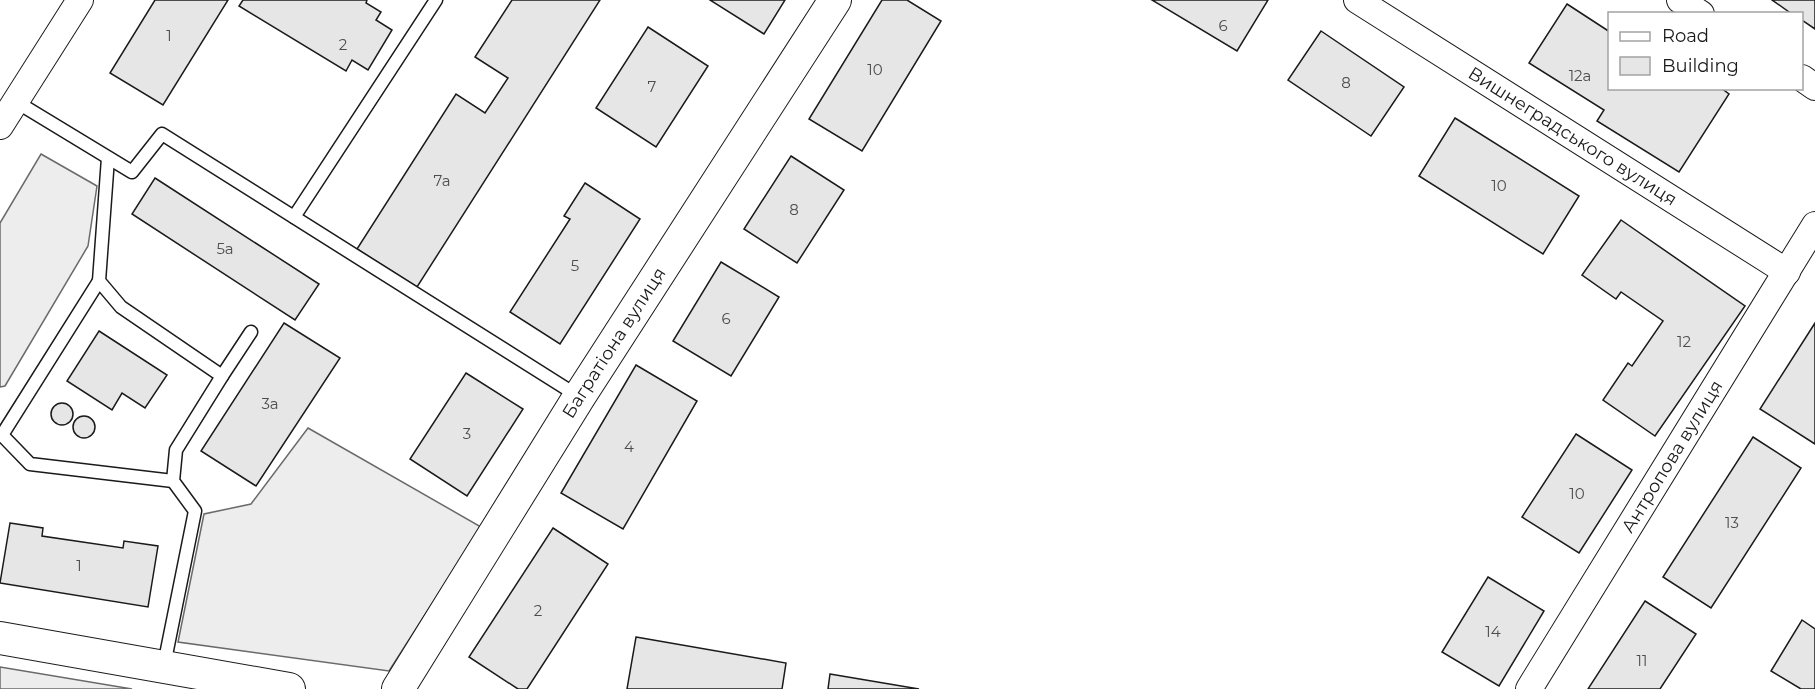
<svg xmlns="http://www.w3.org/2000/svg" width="1815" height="689" font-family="Montserrat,sans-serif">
<rect width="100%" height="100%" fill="#fff"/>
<!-- built -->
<g fill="#ededed" stroke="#6a6a6a" stroke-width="1.5">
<polygon points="41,154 97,186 88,246 5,386 0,387 0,223"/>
<polygon points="308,428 481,527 389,671 178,642 204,514 251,504"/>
<polygon points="0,667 132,689 0,689"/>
</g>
<!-- building -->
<g fill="#e6e6e6" stroke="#1a1a1a" stroke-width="1.5">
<polygon points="155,0 228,0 163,105 110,73"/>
<polygon points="243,0 367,0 366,3 381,12 376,20 392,30 368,70 352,60 346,71 239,6"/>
<polygon points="512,0 600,0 417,287 357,249 456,94 485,113 508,78 475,57"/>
<polygon points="710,0 785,0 764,34"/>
<polygon points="882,0 907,0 941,21 862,151 809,119"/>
<polygon points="1152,0 1268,0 1237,51"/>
<polygon points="1772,0 1815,0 1815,29 1802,20 1802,14 1792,14"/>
<polygon points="1567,4 1610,32 1610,88 1721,88 1729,94 1679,172 1597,121 1604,110 1529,63"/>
<polygon points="648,27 708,66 656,147 596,108"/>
<polygon points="1321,31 1404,87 1371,136 1288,80"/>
<polygon points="1455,118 1579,196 1543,254 1419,176"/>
<polygon points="791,156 844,190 797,263 744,229"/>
<polygon points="155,178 319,284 295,320 132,214"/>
<polygon points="585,183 640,219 560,344 510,312 570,219 564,216"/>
<polygon points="1621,220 1745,306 1655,436 1603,400 1628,363 1632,366 1663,321 1621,292 1616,299 1582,275"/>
<polygon points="721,262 779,297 731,376 673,341"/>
<polygon points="284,323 340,358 256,486 201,451"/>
<polygon points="1815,323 1815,444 1760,409"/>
<polygon points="99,331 167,375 145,408 122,393 112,410 67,381"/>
<polygon points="636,365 697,401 623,529 561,493"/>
<polygon points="466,373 523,409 467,496 410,459"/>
<circle cx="62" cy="414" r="11"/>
<circle cx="84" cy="427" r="11"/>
<polygon points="1576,434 1632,470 1579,553 1522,517"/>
<polygon points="1753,437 1801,468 1711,608 1663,577"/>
<polygon points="10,523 43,528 42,536 123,548 124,541 158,546 148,607 0,583"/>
<polygon points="553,528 608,564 527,689 518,689 469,657"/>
<polygon points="1488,577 1544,611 1499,686 1442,652"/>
<polygon points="1645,601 1696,634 1660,689 1588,689"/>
<polygon points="1802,620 1815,629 1815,689 1801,689 1771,671"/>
<polygon points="636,637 786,663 782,689 627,689"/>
<polygon points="830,674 919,689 828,689"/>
</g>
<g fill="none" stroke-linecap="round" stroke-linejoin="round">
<!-- service casing -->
<g stroke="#1a1a1a" stroke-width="15">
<g id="service">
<polyline points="15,101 132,172 162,134 578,396"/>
<polyline points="108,158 99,281 121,307 222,376 176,450 173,481 195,511 164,665"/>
<polyline points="294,217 436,0"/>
<polyline points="222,376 251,332"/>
<polyline points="0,433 30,464 173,481"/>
<polyline points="2,435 99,281"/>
</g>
</g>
<!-- minor casing -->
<g stroke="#1a1a1a" stroke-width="28">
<g id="minor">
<path id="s1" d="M1357,0L1787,272"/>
<polyline points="1680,0 1701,14"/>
<polyline points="1802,78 1815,87"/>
<polyline points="0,126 80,0"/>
<path id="s2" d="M1529,689L1815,225"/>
</g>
</g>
<!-- tertiary casing -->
<g stroke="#1a1a1a" stroke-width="34">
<g id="tertiary">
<polyline points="0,638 289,689"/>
<path id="s3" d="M398,689L579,397L835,0"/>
</g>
</g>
<!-- service -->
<use href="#service" stroke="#fff" stroke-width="12"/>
<!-- minor -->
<use href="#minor" stroke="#fff" stroke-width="26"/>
<!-- tertiary -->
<use href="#tertiary" stroke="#fff" stroke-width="32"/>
</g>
<g text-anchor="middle" stroke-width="4.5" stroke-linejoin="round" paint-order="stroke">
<!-- number labels -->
<g font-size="15" fill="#4d4d4d">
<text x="1223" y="31">6</text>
<text x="169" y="41">1</text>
<text x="343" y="50">2</text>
<text x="875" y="75">10</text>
<text x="1580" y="81">12а</text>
<text x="1346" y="88">8</text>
<text x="652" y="92">7</text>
<text x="442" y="186">7а</text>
<text x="1499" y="191">10</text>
<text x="794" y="215">8</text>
<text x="225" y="254">5а</text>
<text x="575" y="271">5</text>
<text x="726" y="324">6</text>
<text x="1684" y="347">12</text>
<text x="270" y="409">3а</text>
<text x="467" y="439">3</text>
<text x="629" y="452">4</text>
<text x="1577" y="499">10</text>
<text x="1732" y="528">13</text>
<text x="79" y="571">1</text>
<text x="538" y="616">2</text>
<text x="1493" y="637">14</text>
<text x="1642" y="666">11</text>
</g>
<!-- street labels -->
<g font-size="18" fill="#1a1a1a" stroke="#fff">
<text dy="6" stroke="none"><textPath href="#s1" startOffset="255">Вишнеградського вулиця</textPath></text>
<text dy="6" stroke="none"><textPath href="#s3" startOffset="408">Багратіона вулиця</textPath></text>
<text dy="6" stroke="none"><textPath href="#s2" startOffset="273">Антропова вулиця</textPath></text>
</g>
</g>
<!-- legend -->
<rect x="1608" y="12" width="195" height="78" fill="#ffffff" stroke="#a3a3a3" stroke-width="1.5"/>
<rect x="1620" y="32" width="30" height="9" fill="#ffffff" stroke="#a3a3a3" stroke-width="1.5"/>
<text x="1662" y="42" font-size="18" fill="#1a1a1a">Road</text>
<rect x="1620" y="57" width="30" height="18" fill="#e6e6e6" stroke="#a3a3a3" stroke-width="1.5"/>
<text x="1662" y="72" font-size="18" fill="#1a1a1a">Building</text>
</svg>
